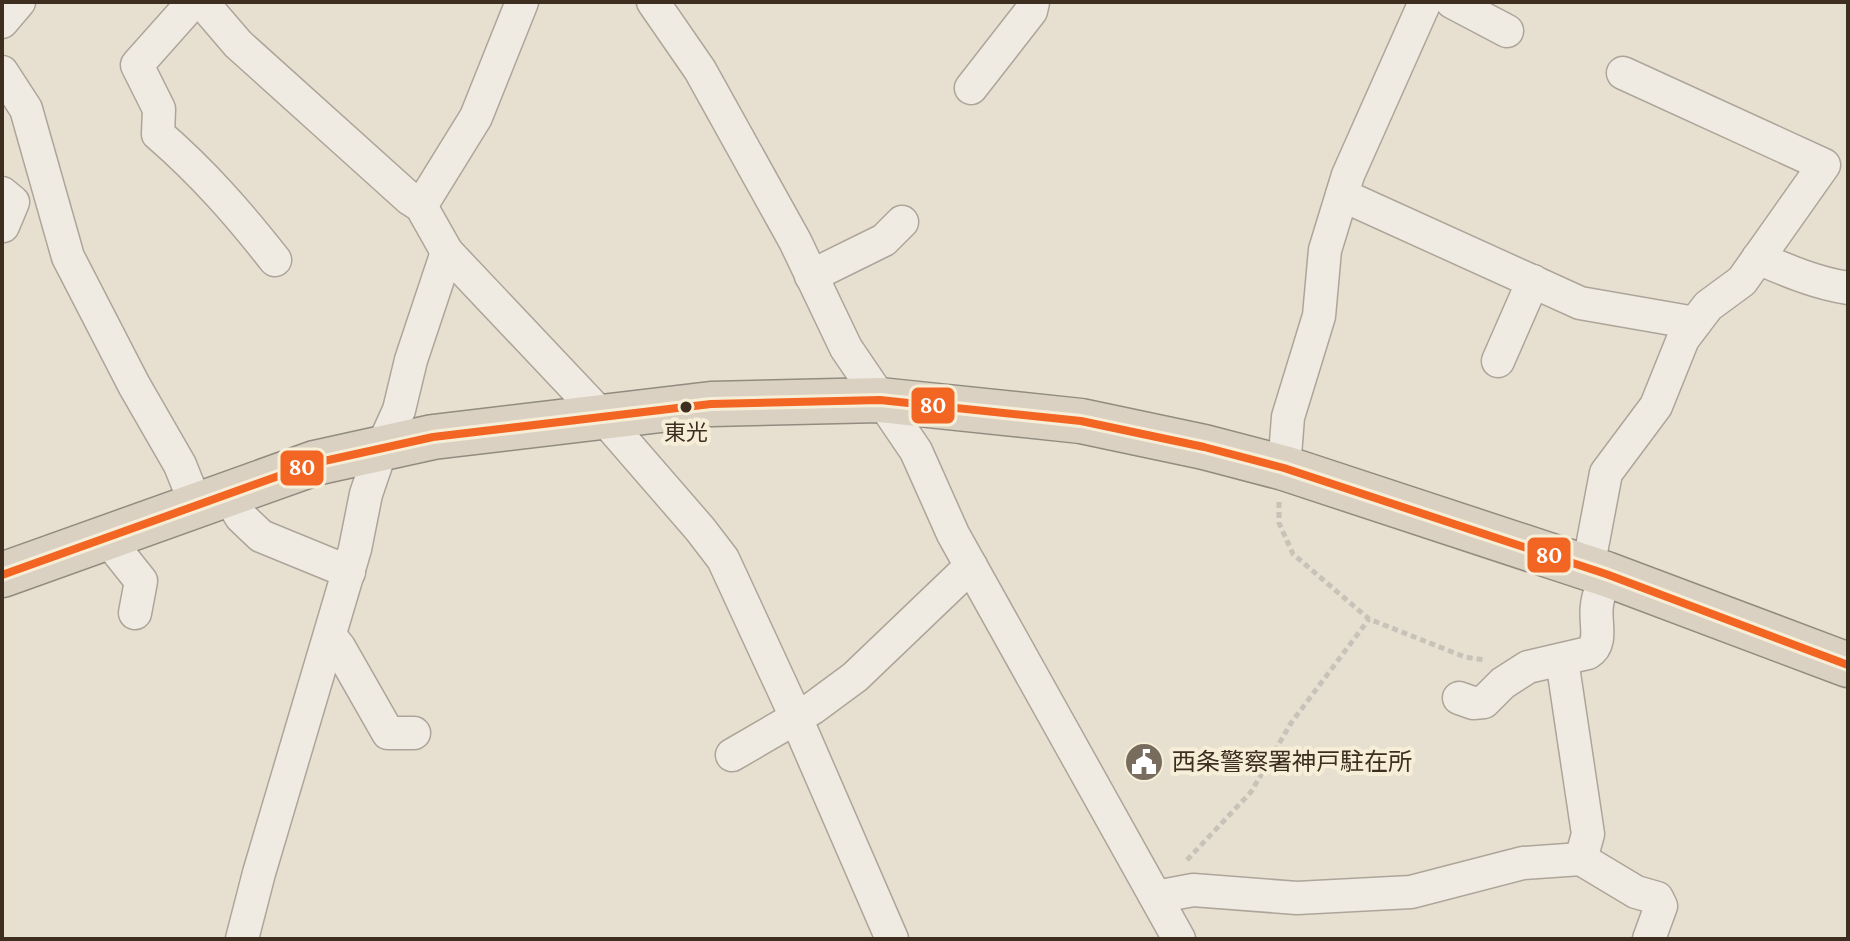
<svg xmlns="http://www.w3.org/2000/svg" width="1850" height="941" font-family="Lora,'Noto Sans JP',serif">
<rect width="100%" height="100%" fill="#e7e0d1"/>
<g fill="none" stroke-linecap="round" stroke-linejoin="round">
<!-- street casing -->
<g stroke="#ada599" stroke-width="35">
<g id="street">
<path d="M193,2L137,65L159,109L158,134C203,173 238,213 275,260"/>
<polyline points="202,2 238,44 410,199 421,206 447,252 602,416 700,529 723,559 790,704 892,939"/>
<polyline points="653,2 700,70 795,241 846,348 916,451 953,534 1179,939"/>
<polyline points="1452,2 1507,31"/>
<polyline points="2,22 19,2"/>
<polyline points="2,72 26,109 68,257 134,385 180,465 196,505"/>
<polyline points="971,88 1031,11 1033,2"/>
<polyline points="2,193 13,202 3,226"/>
<polyline points="1342,195 1580,303 1695,323"/>
<polyline points="421,206 476,117 522,2"/>
<path d="M1758,258C1788,271 1816,283 1848,288"/>
<polyline points="811,276 884,240 902,222"/>
<polyline points="1498,361 1533,281"/>
<polyline points="1284,468 1288,417 1319,316 1325,250 1348,175 1425,2"/>
<polyline points="227,494 241,517 261,536 349,572"/>
<polyline points="106,537 141,581 135,613"/>
<polyline points="1588,568 1606,473 1656,406 1683,339 1708,306 1742,281 1824,165 1623,73"/>
<polyline points="330,636 339,647 388,733 414,733"/>
<polyline points="1562,660 1588,834 1581,859"/>
<path d="M1459,698L1473,703L1484,702L1503,683L1528,667L1588,653C1604,643 1594,622 1597,605C1598,595 1603,584 1606,574"/>
<polyline points="732,755 813,708 855,677 971,566"/>
<polyline points="1156,897 1193,890 1297,898 1411,892 1523,863 1581,859 1636,892 1657,898 1661,906 1649,939"/>
<polyline points="242,939 259,873 355,549 366,494 381,450 399,410 411,360 447,252"/>
</g>
</g>
<!-- highway casing -->
<g stroke="#928b80" stroke-width="47">
<polyline id="highway" points="2,575 315,463 433,437 711,404 880,400 1081,421 1204,447 1284,468 1606,574 1848,665"/>
</g>
<!-- path -->
<g stroke="#c8c2b9" stroke-width="5" stroke-dasharray="6 4" stroke-linecap="butt">
<polyline points="1279,502 1279,523 1293,554 1369,619 1465,657 1484,660"/>
<polyline points="1187,860 1251,792 1291,723 1369,619"/>
</g>
<!-- street -->
<use href="#street" stroke="#efebe3" stroke-width="32"/>
<!-- highway -->
<use href="#highway" stroke="#dad1c2" stroke-width="44"/>
<!-- bus-1 casing -->
<g stroke="#f7eed8" stroke-width="14">
<polyline id="bus-1" points="2,575 315,463 433,437 711,404 880,400 1081,421 1204,447 1284,468 1606,574 1848,665"/>
</g>
<!-- bus-1 -->
<use href="#bus-1" stroke="#f26522" stroke-width="8"/>
</g>
<!-- icons -->
<defs>
<g id="civic-disc" transform="scale(2)"><circle r="9.5" fill="#786c5e" stroke="#f7eed8"/><path d="M-.6-6.5H3V-4.5H.6V-3L4-1V1h2V6H-6V1h2V-1L-.6-3ZM-1.2 2.5V6h2.4V2.5Z" fill="#fff"/></g>
</defs>
<g fill-rule="evenodd">
<use href="#civic-disc" x="1144" y="762"/>
</g>
<!-- markers -->
<circle fill="#3d2e20" stroke="#f7eed8" stroke-width="3" cx="686" cy="407" r="7"/>
<g text-anchor="middle" stroke-width="8" stroke-linejoin="round" paint-order="stroke">
<!-- bus labels -->
<g font-size="22" fill="#3d2e20" stroke="#f7eed8">
<text x="686" y="440">東光</text>
</g>
<!-- poi labels -->
<g font-size="24" fill="#3d2e20" stroke="#f7eed8" text-anchor="start">
<text x="1172" y="770">西条警察署神戸駐在所</text>
</g>
</g>
<g stroke="#f7eed8" stroke-width="3">
<rect x="910" y="386" width="46" height="39" rx="8" fill="#f26522"/>
<rect x="279" y="449" width="46" height="38" rx="8" fill="#f26522"/>
<rect x="1526" y="536" width="46" height="38" rx="8" fill="#f26522"/>
</g>
<g font-size="22" text-anchor="middle" font-weight="bold" fill="#fff">
<text x="933" y="413">80</text>
<text x="302" y="475">80</text>
<text x="1549" y="563">80</text>
</g>
<!-- border -->
<rect width="1850" height="941" fill="none" stroke="#3d2e20" stroke-width="8"/>
</svg>
